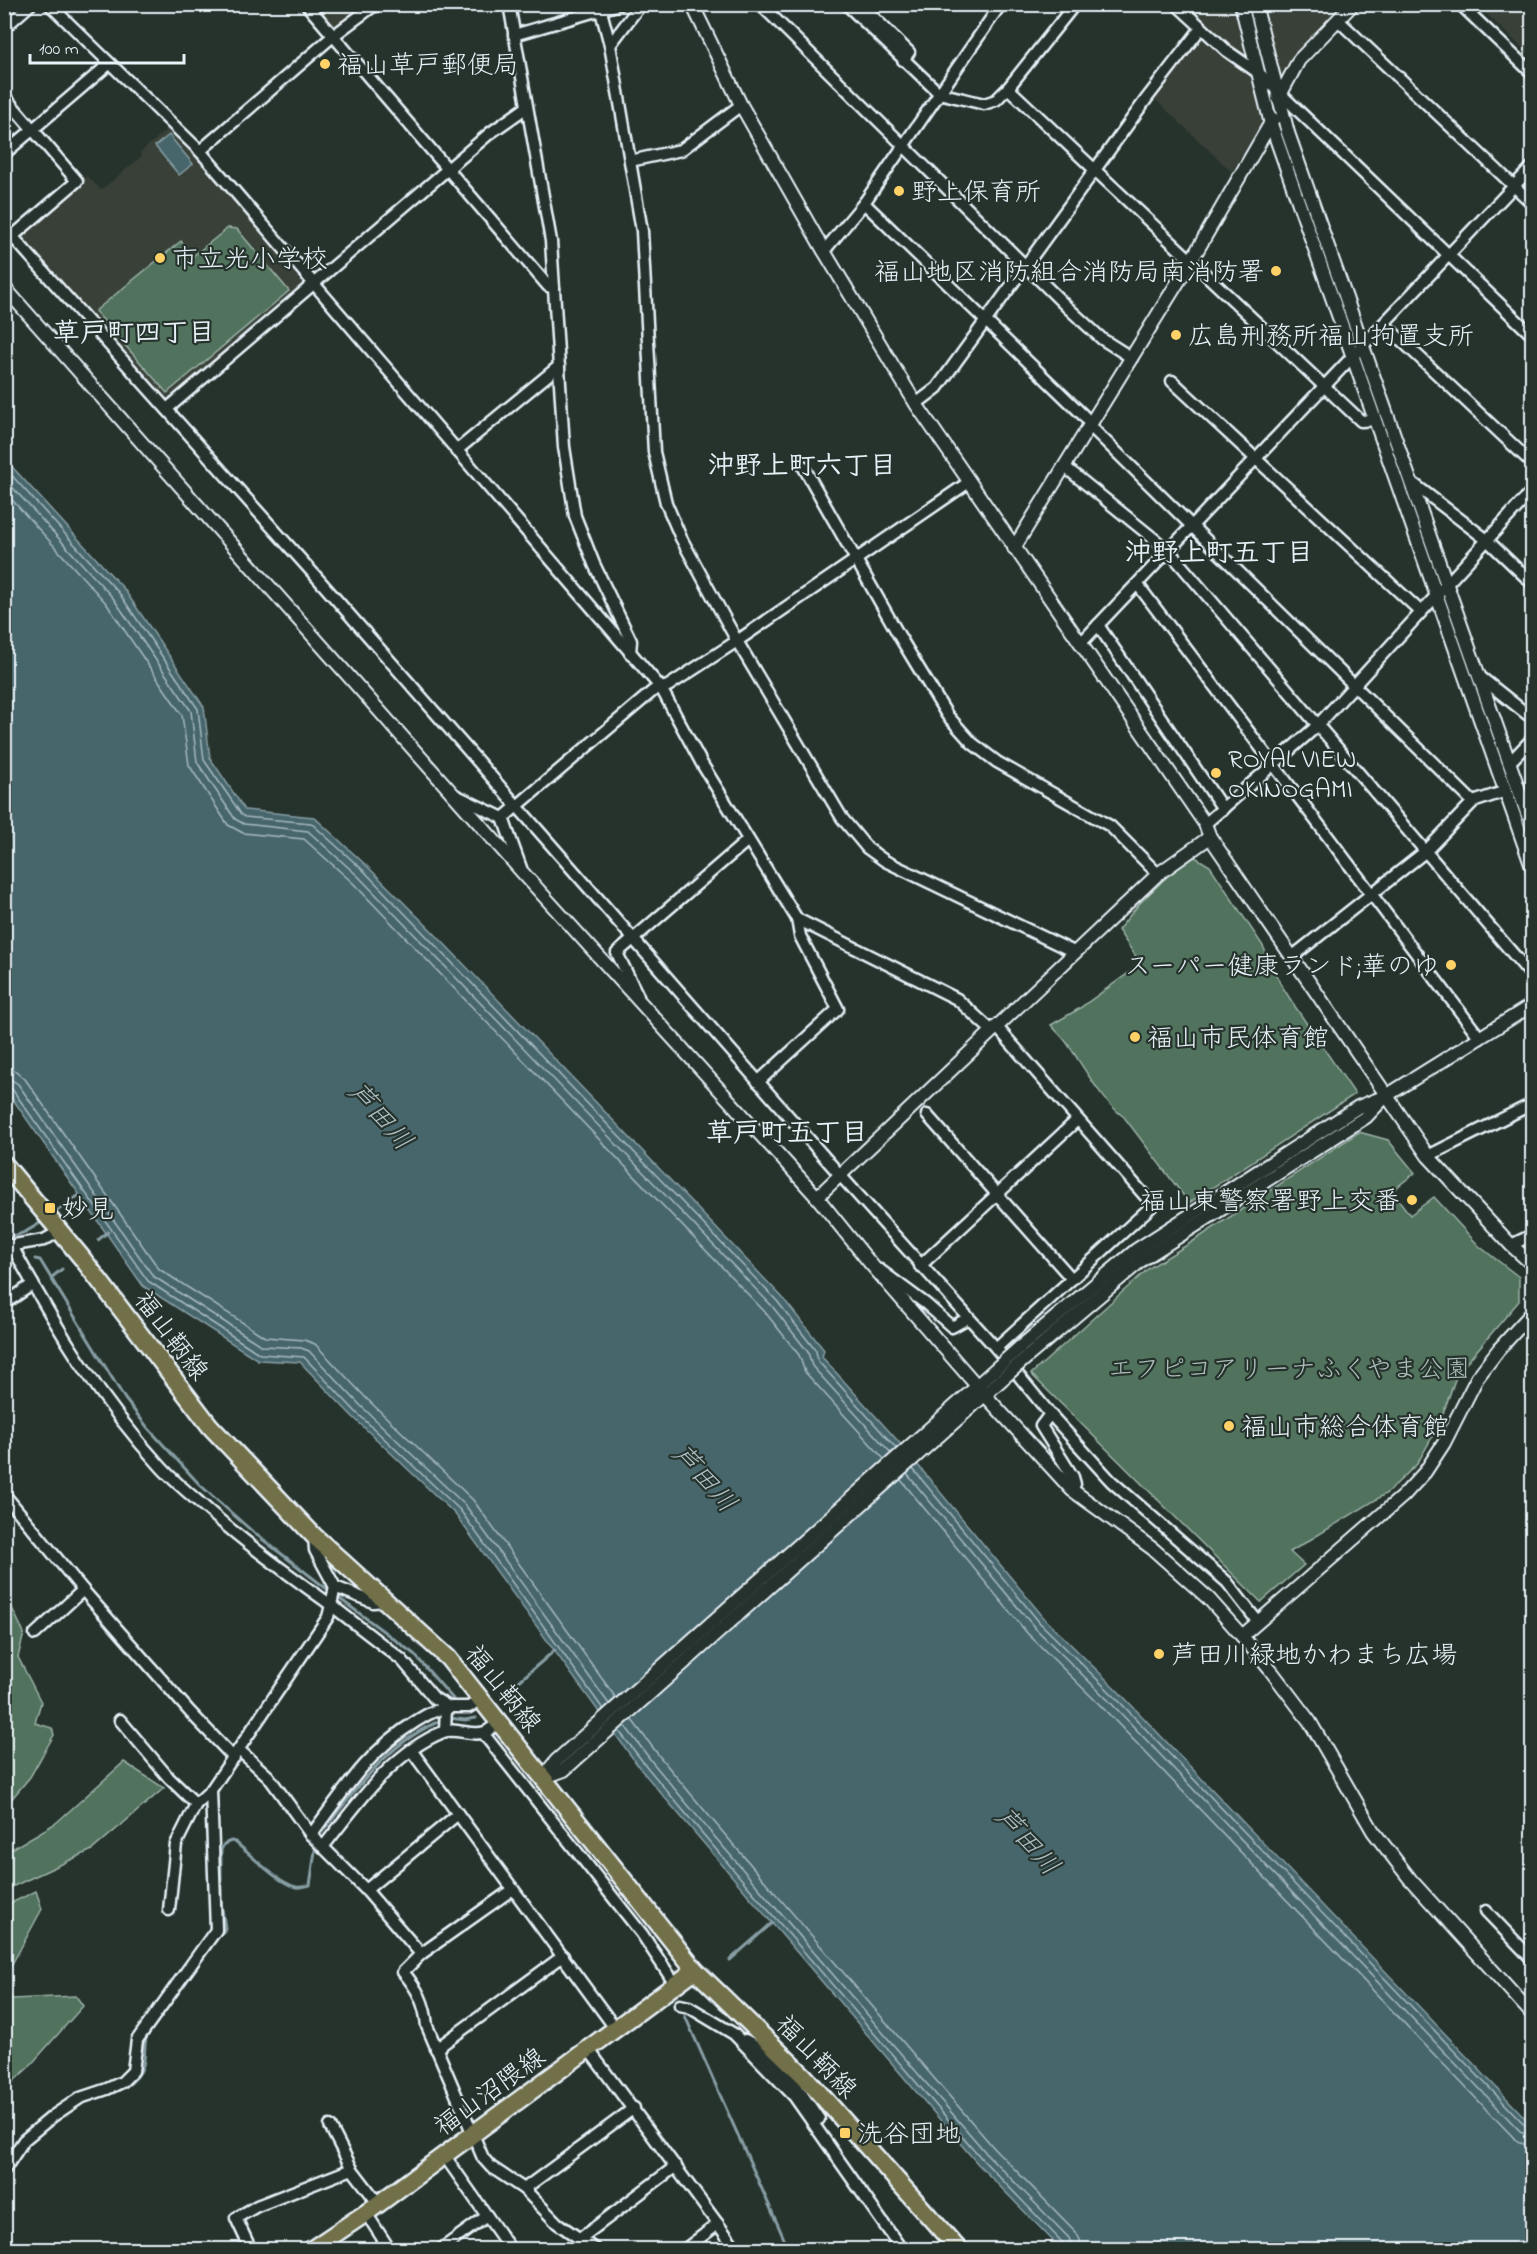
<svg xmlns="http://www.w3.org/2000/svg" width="1537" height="2254" font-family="'Indie Flower','Klee One',sans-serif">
<rect width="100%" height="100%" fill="#26332d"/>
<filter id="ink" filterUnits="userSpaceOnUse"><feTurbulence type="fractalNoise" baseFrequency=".0167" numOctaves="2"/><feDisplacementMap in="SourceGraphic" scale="12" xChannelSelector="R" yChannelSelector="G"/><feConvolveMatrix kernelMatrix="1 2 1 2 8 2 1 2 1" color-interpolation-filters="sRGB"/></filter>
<g filter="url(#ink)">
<!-- built -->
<g fill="#394037">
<polygon points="312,5 364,5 334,29"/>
<polygon points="1170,5 1342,5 1304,54 1232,172 1154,98 1201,34"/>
<polygon points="1477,5 1532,5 1532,57"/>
<polygon points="167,129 197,156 302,282 302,289 171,401 165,402 17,235 87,176 101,190 142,156 140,153"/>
</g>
<!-- green -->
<g fill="#51725c" stroke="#9cb2aa" stroke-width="1.5">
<polygon points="228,228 237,229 289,291 167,393 95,311 181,241 193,256"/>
<path d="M1187,857H1195L1210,866L1263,946L1280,983L1294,1005L1355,1094L1189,1203L1124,1117C1100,1099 1084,1067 1067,1043C1062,1036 1056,1031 1051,1025L1077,1010L1141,964L1118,930L1139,904Z"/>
<polygon points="1359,1132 1388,1140 1415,1173 1392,1191 1410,1215 1434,1197 1479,1246 1519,1277 1519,1301 1457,1374 1439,1425 1417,1464 1387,1493 1290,1552 1304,1565 1261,1602 1031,1374 1149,1268 1192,1242"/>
<polygon points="4,1591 24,1633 18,1657 41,1702 35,1723 52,1728 54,1735 30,1777 9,1802 5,1803"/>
<polygon points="124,1762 164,1788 92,1850 5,1890 5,1853 56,1823"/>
<polygon points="36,1891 42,1909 5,1977 5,1906"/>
<polygon points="4,1986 12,1999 76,1996 83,2006 28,2068 5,2089"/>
</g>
<!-- water -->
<g fill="#46666c" stroke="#879ea4" stroke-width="1.5">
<polygon points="169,135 193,164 179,175 155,146"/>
<polygon points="4,458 124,589 204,707 210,758 245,810 314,817 368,867 435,934 782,1297 824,1350 822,1357 898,1441 1045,1619 1118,1691 1532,2125 1532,2249 1061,2249 977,2163 642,1771 455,1514 351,1415 300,1362 258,1360 143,1286 5,1088"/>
</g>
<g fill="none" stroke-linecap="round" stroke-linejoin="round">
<!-- shore -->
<g stroke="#a7b9c0" stroke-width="1.5">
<polyline points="4,467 119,593 198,709 204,760 241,814 245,817 311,823 364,871 777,1301 816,1351 818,1361 896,1448"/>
<polyline points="4,478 113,598 191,711 197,762 235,819 244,824 308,831 359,877 772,1306 808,1352 812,1366 891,1453"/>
<polyline points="4,491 106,603 182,715 189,765 228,825 243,833 304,839 353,883 765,1312 799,1355 805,1372 884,1459"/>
<polyline points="4,1069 16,1071 25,1079 159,1269 265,1337 304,1340 315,1344 367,1399 473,1500 616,1698"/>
<polyline points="4,1078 12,1080 18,1084 153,1276 262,1346 301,1348 309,1351 360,1405 466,1506 609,1704"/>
<polyline points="4,1086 12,1089 148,1281 260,1354 304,1357 355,1411 460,1510 603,1709"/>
<polyline points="913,1469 1040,1623 1114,1696 1526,2126 1532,2128"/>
<polyline points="907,1474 1035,1628 1109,1701 1520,2131 1532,2136"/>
<polyline points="901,1480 1028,1634 1102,1707 1514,2138 1523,2144 1532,2145"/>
<polyline points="632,1720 660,1757 715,1823 994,2148 1076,2232 1080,2240 1082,2250"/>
<polyline points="625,1726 653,1763 708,1829 987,2154 1069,2238 1073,2250"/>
<polyline points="619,1731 647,1767 702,1833 982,2159 1063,2243 1065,2250"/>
</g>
<!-- stream -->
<g stroke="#879ea4" stroke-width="3">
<polyline points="54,1213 78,1196"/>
<path d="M4,1236C19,1238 32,1228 43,1221"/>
<polyline points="98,1240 108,1232"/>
<polyline points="35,1259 40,1260 125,1399 148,1428 200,1485 253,1532 331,1592"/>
<polyline points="51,1278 62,1269"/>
<polyline points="336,1596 414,1654 453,1699"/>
<polyline points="502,1696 555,1650"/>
<polyline points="449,1718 465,1720 476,1718"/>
<path d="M318,1837C353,1794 388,1740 443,1720"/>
<path d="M213,1942L223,1933L225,1928L221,1902V1850L224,1844L231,1841L235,1842C250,1854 278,1883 296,1887C301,1888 306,1886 310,1885L316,1844"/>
<polyline points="730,1960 772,1923"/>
<polyline points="685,2009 685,2016 789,2250"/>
<path d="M78,2105C100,2096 136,2091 143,2065C146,2054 143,2042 148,2033"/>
<polyline points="44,2130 67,2113"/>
<polyline points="4,2180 21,2154"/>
</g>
<!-- minor casing -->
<g stroke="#e8f1f8" stroke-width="15">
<g id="minor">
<polyline points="49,4 200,151 661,688 702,764 797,919 957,999 991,1030"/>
<polyline points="306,4 548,286 554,288"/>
<polyline points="509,4 551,241 564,447 575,516 594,564 631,641 630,653"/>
<polyline points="760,4 1067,307 1102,339 1132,358"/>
<polyline points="846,4 939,93 984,104 996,100 1008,88 1075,4"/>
<polyline points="860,4 909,52 903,60"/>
<polyline points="1176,4 1227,51 1260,74 1532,335"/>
<polyline points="1460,4 1532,73"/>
<polyline points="601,11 610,45 642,231 654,452 666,503 681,538 737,641 842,818 867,848 885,861 1074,952"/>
<polyline points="867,12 877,4"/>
<polyline points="1338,20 1532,203"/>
<polyline points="4,28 31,4"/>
<polyline points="514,35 620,4"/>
<polyline points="610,45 641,4"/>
<polyline points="1008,88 1361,421 1374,420"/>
<polyline points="4,96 77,181 13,236"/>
<polyline points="200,151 333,36 372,7 384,4"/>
<polyline points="4,154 109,64"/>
<polyline points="630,161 681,150 741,105"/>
<polyline points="864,203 1084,416 1096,432 1473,802"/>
<polyline points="4,227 320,581 840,1175 996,1348 1153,1205 996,1026"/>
<polyline points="824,251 864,203 1001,4"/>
<polyline points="1384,324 1532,463"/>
<polyline points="1172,381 1421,612"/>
<polyline points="916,404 937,388 1147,98 1201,28"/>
<polyline points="167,409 490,133 527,107"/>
<polyline points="456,451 559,366"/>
<polyline points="803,466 901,639 947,715 972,743 997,762 1110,826 1158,874"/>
<polyline points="1065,467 1169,551 1532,976"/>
<polyline points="1410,481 1487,540 1532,583"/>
<polyline points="1138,585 1480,1038"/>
<polyline points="1098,625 1223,809"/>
<polyline points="1081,643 1532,167"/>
<polyline points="1479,676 1532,718"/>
<polyline points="1510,762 1532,739"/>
<polyline points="455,795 503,818"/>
<polyline points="1205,824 1317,726 1532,491"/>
<polyline points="521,868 503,818 654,690 668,686 737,641 969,482"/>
<polyline points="1292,957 1426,851 1473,802 1506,791"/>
<polyline points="638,996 617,953 748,840"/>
<polyline points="758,1082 838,1009 800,936 797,919"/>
<polyline points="927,1115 1072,1279"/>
<polyline points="1428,1156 1532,1104"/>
<path d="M4,1243L12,1246C54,1325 101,1402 162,1468C173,1480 186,1491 199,1502C241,1540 285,1572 331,1605L335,1587L373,1602L386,1601"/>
<polyline points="1511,1245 1532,1235"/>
<polyline points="8,1246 44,1240 60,1231"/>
<polyline points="920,1266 1077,1120"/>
<polyline points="880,1270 926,1304 952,1327 968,1318"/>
<polyline points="4,1304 33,1284"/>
<polyline points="996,1348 1050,1414 1111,1481 1227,1582 1258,1622"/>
<polyline points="1050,1414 1041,1426 1073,1477 1075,1484 1072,1490"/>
<polyline points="4,1494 83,1590 35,1634"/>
<polyline points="314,1536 315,1550 335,1587"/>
<polyline points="83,1590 190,1712 234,1758"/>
<polyline points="120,1720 169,1778 196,1804 211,1790"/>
<polyline points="445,1731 446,1708"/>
<polyline points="483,1733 642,1934 675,1984"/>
<polyline points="239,1750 268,1776 311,1835 366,1890 421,1954"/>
<polyline points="411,1750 615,2028"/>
<path d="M311,1835C343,1792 368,1751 415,1722C426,1715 436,1709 449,1707"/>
<path d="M323,1847C357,1805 391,1753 443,1732C455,1727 472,1737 485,1732C490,1730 495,1725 500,1722"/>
<path d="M513,1889L421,1954L403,1972C418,1989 425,2004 427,2026L483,2158L491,2167L524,2189L557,2223L596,2250"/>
<polyline points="366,1890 458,1814"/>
<polyline points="169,1910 176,1844 196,1804"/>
<polyline points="1486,1911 1532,1959"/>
<polyline points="680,2005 689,2007 734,2034 794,2096 902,2250"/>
<polyline points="745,2040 758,2047 795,2084"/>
<polyline points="436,2049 563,1956"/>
<polyline points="589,2050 737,2250"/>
<polyline points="804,2076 795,2084 819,2119"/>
<polyline points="330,2126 352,2169 378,2203"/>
<polyline points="444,2155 511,2250"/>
<polyline points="4,2170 24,2140 53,2116 80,2098 107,2089 122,2082 133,2071 137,2040 216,1930 211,1790 328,1617 331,1605 402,1660 434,1698 449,1707 469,1707 482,1698"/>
<polyline points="524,2189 634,2108"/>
<polyline points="366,2213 390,2250"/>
<polyline points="581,2238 676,2166"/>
<polyline points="251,2250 236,2218 257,2206 352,2169"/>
<polyline points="440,2250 487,2216"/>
<polyline points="684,2250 718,2224"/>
</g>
</g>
<!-- tertiary casing -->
<g stroke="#e8f1f8" stroke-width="16">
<g id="tertiary">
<polyline points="692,4 741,105 824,251 916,404 1205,824 1210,837 1428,1156 1511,1245 1532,1264"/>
<polyline points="1241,4 1271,124 1532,867"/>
<polyline points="1255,4 1288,133 1532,827"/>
<polyline points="1278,99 1299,60 1353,4"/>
<polyline points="4,287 523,873 817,1197 870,1263 985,1395 1072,1490 1153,1549 1209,1599 1242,1636 1272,1672 1310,1722 1373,1831 1410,1879 1532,2014"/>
<polyline points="1014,548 1191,261 1273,119"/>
<polyline points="817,1197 1158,874 1210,837"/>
<polyline points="1019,1348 1136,1250 1358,1107 1386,1096 1532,1005"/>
<polyline points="1027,1357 1143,1259 1366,1117 1383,1099"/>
<polyline points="1242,1636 1403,1496 1425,1472 1444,1443 1477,1378 1499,1349 1532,1313"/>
<polyline points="542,1778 564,1770 989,1391"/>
<polyline points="542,1778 556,1761 982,1382"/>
</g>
</g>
<!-- primary casing -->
<g stroke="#e8f1f8" stroke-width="21">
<g id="primary">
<polyline points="4,9 9,4"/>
<polyline points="4,1164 82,1258 210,1426 314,1536 448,1658 695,1970 804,2076 959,2250"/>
<polyline points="311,2250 366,2213 695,1970"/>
</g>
</g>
<!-- minor -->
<use href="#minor" stroke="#26332d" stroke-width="10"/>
<!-- tertiary -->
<use href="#tertiary" stroke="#26332d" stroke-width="12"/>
<!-- primary -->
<use href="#primary" stroke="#726f4a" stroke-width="16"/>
<!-- tertiary-bridge casing -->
<g stroke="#e8f1f8" stroke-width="16" stroke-linecap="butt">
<g id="tertiary-bridge">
<polyline points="982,1381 1019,1348"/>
<polyline points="990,1390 1027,1357"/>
</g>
</g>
<!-- tertiary-bridge -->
<use href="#tertiary-bridge" stroke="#26332d" stroke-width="12"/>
</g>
</g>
<!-- markers -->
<g fill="#ffd166" stroke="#26332d" stroke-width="2">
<circle cx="325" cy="64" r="6"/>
<circle cx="899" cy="191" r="6"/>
<circle cx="160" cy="258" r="6"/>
<circle cx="1276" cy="271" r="6"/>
<circle cx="1176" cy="335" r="6"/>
<circle cx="1216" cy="773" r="6"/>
<circle cx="1451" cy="965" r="6"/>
<circle cx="1135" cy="1037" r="6"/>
<circle cx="1412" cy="1200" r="6"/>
<rect x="44" y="1202" width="12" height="12" rx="3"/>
<circle cx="1229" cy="1426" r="6"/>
<circle cx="1159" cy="1654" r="6"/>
<rect x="839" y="2127" width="12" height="12" rx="3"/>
</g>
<g text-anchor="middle" stroke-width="4.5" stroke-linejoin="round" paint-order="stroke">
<!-- poi labels -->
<g font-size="26" fill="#e8f1f8" stroke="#26332d" text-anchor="start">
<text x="337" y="73">福山草戸郵便局</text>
<text x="911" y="200">野上保育所</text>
<text x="172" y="267">市立光小学校</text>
<text x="1264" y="280" text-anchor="end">福山地区消防組合消防局南消防署</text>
<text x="1188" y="344">広島刑務所福山拘置支所</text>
<text x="1228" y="767">ROYAL VIEW<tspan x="1228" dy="30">OKINOGAMI</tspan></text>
<text x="1439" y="974" text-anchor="end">スーパー健康ランド;華のゆ</text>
<text x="1147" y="1046">福山市民体育館</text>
<text x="1400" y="1209" text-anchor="end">福山東警察署野上交番</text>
<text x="62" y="1217">妙見</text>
<text x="1241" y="1435">福山市総合体育館</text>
<text x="1171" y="1663">芦田川緑地かわまち広場</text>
<text x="857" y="2142">洗谷団地</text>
</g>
<!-- street labels -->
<g font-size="26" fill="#e8f1f8" stroke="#26332d">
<text transform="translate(172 1335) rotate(53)" y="9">福山鞆線</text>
<text transform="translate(504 1688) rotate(51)" y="9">福山鞆線</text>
<text transform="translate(817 2056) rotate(46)" y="9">福山鞆線</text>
<text transform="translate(489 2091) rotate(-36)" y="9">福山沼隈線</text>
</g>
<!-- park labels -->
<g font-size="26" fill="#acbeba" stroke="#26332d">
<text x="1289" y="1377">エフピコアリーナふくやま公園</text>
</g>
<!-- neighbourhood labels -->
<g font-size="27" font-weight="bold" fill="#e8f1f8" stroke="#26332d">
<text x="134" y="341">草戸町四丁目</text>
<text x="802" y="474">沖野上町六丁目</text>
<text x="1219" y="561">沖野上町五丁目</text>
<text x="787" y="1141">草戸町五丁目</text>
</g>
<!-- water labels -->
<g font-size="27" font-style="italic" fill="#afc0c7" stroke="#26332d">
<text transform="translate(381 1116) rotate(48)" y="9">芦田川</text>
<text transform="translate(705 1478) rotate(48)" y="9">芦田川</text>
<text transform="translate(1028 1841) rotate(48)" y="9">芦田川</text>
</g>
</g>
<!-- margin -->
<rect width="1537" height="2254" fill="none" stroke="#26332d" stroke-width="24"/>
<rect x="12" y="12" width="1513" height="2230" fill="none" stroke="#e8f1f8" stroke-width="2" filter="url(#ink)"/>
<!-- scale -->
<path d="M30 54v9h154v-9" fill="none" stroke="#e8f1f8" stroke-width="3"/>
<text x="39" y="54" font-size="18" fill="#e8f1f8" stroke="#26332d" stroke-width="4.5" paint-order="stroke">100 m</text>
</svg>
